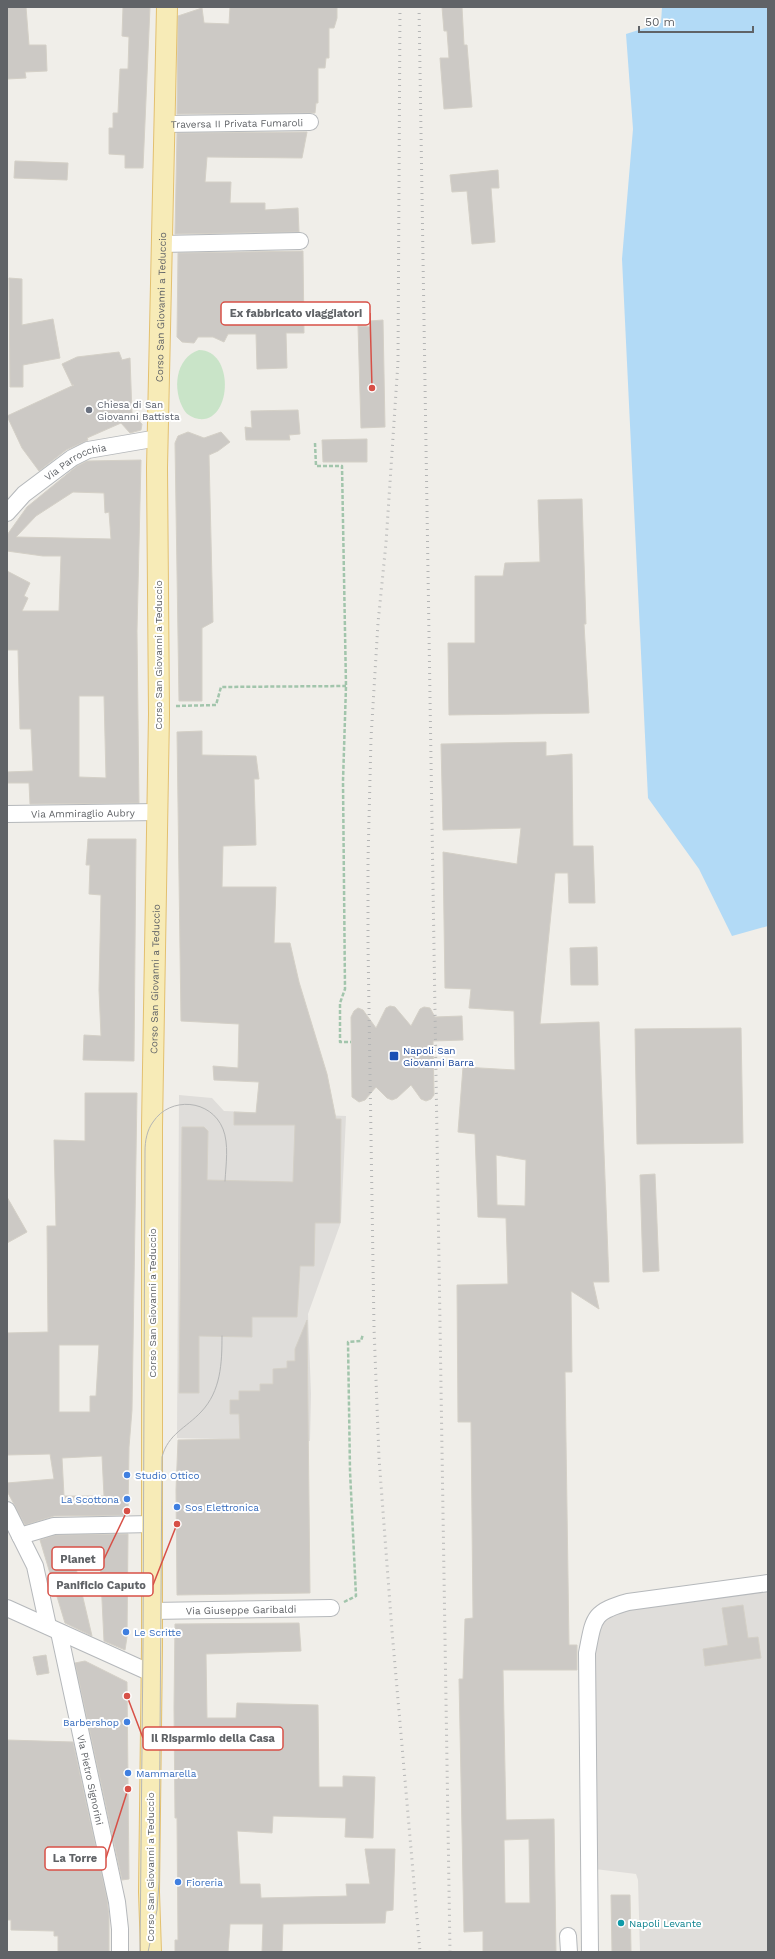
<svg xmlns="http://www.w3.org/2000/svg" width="775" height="1959" font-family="'Work Sans',sans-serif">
<rect width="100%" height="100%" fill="#f0eee9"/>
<!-- industrial -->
<g fill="#dfddda">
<polygon points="179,1095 212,1098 224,1111 346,1116 341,1222 308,1314 311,1394 310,1441 177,1438"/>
<polygon points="768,1590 768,1952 640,1952 638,1880 636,1874 595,1869 592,1655 602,1621 614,1612"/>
</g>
<!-- green -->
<path fill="#c9e4c8" d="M199,350C235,350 232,423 199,419C193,418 187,415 184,410C172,390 175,358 199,350Z"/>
<!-- water -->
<polygon fill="#b2daf6" points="662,7 768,7 768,926 732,936 699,869 648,798 622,259 633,129 626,34 661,23"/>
<!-- building -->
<g fill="#ccc9c5" stroke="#d4d0c7" fill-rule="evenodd">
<polygon points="7,7 26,7 29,45 46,45 47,71 25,72 26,78 7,79"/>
<polygon points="123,7 150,7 143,168 125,168 125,155 109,154 109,128 113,128 113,113 118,113 120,69 128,69 129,37 122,36"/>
<polygon points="230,7 337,7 337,18 334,28 329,28 329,58 326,58 325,68 318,68 318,103 316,103 315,113 177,114 178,16 202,8 204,23 229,24"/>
<polygon points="442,7 462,7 464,45 467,45 472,107 444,109 440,58 449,58 447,31 444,31"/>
<polygon points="307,132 302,158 207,157 205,182 231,182 230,203 265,203 265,210 298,208 299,232 175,234 177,133"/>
<polygon points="15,161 68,163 67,180 14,178"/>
<polygon points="498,170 499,188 491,188 495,242 472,244 467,191 452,192 450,175"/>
<polygon points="303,251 304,333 286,333 287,368 257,369 256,334 228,334 224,342 213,337 198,337 194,343 182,342 177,337 178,253"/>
<polygon points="9,278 22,279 22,325 53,319 60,358 23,365 23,387 10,387"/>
<polygon points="383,320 385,427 361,428 358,326 370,327 370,321"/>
<polygon points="119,352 122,360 130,358 132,414 142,424 141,430 130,433 121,423 87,438 88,440 66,450 39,471 22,448 7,416 74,385 72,385 62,364 77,357"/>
<polygon points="298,410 300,434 289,435 290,440 246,440 245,427 252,428 251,411"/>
<polygon points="188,432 204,438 221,432 230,442 218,451 209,455 213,622 202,628 202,701 179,701 175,443 178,436"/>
<polygon points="367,439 367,462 323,462 322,440"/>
<path d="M141,460L137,631L139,803L30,804L29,783H7V772L33,771L31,729H20L18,650H7V571L30,583L24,596L28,598L22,611H59L61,556H43L7,551V535L27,507L77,466L87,461ZM73,492L104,493L105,513L109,512L111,539L16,537L36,516ZM79,696H104L106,778L79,777Z"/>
<polygon points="582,499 586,624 584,624 589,713 449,715 448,643 475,643 475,576 503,576 505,563 540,562 538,500"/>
<polygon points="202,731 202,755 256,756 259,779 254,779 256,845 223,846 222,887 276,887 274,943 290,943 299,982 327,1074 336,1119 341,1119 340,1223 315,1223 314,1266 300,1266 297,1317 252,1317 252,1337 199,1336 199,1393 179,1393 182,1127 204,1127 208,1131 207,1180 293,1182 295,1125 234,1125 234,1112 256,1113 259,1082 214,1080 213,1066 238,1068 239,1024 181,1021 177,732"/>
<path d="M546,742V756L572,754L573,846H593L595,903H569L568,873H555L540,1024L599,1022L609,1282H593L599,1309L571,1291L572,1372H565L569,1645H577V1670H503L506,1820L554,1819L556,1952H483V1931L464,1932L459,1679H463L465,1619L473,1618L471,1422H458L457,1285L508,1284L506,1218L478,1217L475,1134L458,1132L463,1067L515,1070L514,1011L469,1008L471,989L445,988L443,852L517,864L521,828L443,830L441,744ZM496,1155L526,1160L525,1206L497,1205ZM529,1839L530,1903H505L504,1840Z"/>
<polygon points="88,839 136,839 134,1061 83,1060 84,1035 101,1036 99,990 101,895 89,894 90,865 86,865"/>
<polygon points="597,947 598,985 571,985 570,948"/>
<polygon points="390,1006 395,1007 411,1026 420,1009 424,1007 430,1008 435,1017 462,1016 463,1040 433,1041 434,1095 431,1099 426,1101 421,1099 411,1085 397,1098 392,1100 387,1098 376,1087 365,1100 359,1102 352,1097 351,1017 354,1011 358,1008 363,1010 376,1028 386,1008"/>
<polygon points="741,1028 743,1143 637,1144 635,1029"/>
<path d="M85,1093H137L132,1410L129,1447L128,1515L54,1516L25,1525L7,1491V1483L54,1479L50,1454L7,1455V1333L48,1332L47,1226H56L54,1140L85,1141ZM59,1345H99L96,1396H90V1412H59ZM102,1456L104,1496H64L62,1458Z"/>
<polygon points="655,1174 659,1271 643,1272 640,1175"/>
<polygon points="7,1197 27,1232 7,1243"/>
<polygon points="307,1320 310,1593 177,1595 176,1490 178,1440 240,1439 239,1414 230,1414 230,1400 239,1400 239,1391 260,1391 260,1384 273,1384 273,1369 287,1368 287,1361 295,1361 295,1349"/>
<polygon points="128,1534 127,1637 125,1650 104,1641 100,1559 75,1564 92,1636 65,1623 40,1540 55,1535"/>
<polygon points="743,1605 748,1638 758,1637 761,1658 705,1666 703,1649 728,1645 722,1608"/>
<polygon points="299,1623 301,1651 206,1654 207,1718 236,1718 237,1703 318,1705 319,1787 343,1787 343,1776 375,1777 373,1838 345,1837 346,1818 273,1816 272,1833 237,1831 240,1884 260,1884 261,1898 347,1896 346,1884 370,1884 365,1849 395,1849 393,1910 386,1911 385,1923 283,1924 282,1952 262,1952 263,1924 230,1924 228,1952 175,1952 175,1940 178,1940 177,1818 175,1818 174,1708 175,1624"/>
<polygon points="46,1655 49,1673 37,1675 33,1657"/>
<polygon points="85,1661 127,1682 129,1879 122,1880 75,1663"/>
<polygon points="7,1740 73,1742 107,1899 109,1916 109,1952 58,1952 58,1936 54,1936 54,1931 11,1930 11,1920 7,1920"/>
<polygon points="611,1895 630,1895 631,1952 612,1952"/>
</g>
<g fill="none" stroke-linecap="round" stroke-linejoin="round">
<!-- minor casing -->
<g stroke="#b5b8bb" stroke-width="18">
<g id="minor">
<path id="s1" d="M165,124L310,122"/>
<polyline points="162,244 300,241"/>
<path id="s2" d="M7,513L24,494L72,458L88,450L158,438"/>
<path id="s3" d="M7,814L159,812"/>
<polyline points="7,1510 35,1566 48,1626"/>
<polyline points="20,1536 54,1526 152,1524"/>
<polyline points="7,1608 151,1673"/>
<path id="s4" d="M152,1611L331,1608"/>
<path id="s5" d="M59,1632L117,1902L120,1929V1952"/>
<polyline points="568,1936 569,1952"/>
<path d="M590,1952L587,1653C594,1618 592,1612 628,1602L768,1583"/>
</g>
</g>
<!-- major casing -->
<g stroke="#e3c06f" stroke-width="22">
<g id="major">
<path id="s6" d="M151,1952L149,1892L152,1646V1127L159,714L157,468L167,7"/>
</g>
</g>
<!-- path -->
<g stroke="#a2c5ac" stroke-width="2.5" stroke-dasharray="4 2" stroke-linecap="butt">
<polyline points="315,443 316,466 342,466 346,686 343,781 345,989 340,1003 340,1042 351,1042"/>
<polyline points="176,706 216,705 221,687 346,686"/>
<polyline points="344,1602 356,1596 350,1471 348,1342 361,1341 363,1334"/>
</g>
<!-- minor -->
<use href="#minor" stroke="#fff" stroke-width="16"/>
<!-- major -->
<use href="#major" stroke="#f7ebb7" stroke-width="20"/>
<!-- tram -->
<g stroke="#b4b5b5" stroke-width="1">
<path d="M140,1952L143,1645L145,1151C145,1141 147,1130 153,1122C170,1096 211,1099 223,1129C229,1144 226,1164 225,1181"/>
<path d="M148,1952L157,1910L159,1882L162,1457C168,1434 186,1428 201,1412C221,1391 222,1363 222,1336"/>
</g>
<!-- rail -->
<g stroke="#b4b5b5" stroke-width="3" stroke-dasharray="1 5" stroke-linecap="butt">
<polyline points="400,7 398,362 386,543 378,623 371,738 368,860 368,945 374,1328 379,1458 392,1631 420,1952"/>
<polyline points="419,7 450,1952"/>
</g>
</g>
<!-- markers -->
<circle fill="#6b7280" stroke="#fff" stroke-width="1.5" cx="89" cy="410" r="4"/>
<rect fill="#1a4fb4" stroke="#fff" stroke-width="1.5" x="389" y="1051" width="10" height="10" rx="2"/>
<g fill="#3f7fe0" stroke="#fff" stroke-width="1.5">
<circle cx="127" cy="1475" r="4"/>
<circle cx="127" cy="1499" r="4"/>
<circle cx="177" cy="1507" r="4"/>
<circle cx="126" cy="1632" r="4"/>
<circle cx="127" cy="1722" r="4"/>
<circle cx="128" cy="1773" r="4"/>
<circle cx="178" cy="1882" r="4"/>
</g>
<circle fill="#0f9aa8" stroke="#fff" stroke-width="1.5" cx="621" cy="1923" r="4"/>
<g text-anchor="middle" stroke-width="4" stroke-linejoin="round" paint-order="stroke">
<!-- street labels -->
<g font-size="10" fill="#606367" stroke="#fff">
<text dy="4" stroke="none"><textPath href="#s1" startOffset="72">Traversa II Privata Fumaroli</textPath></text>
<text dy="4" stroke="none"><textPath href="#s6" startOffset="1645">Corso San Giovanni a Teduccio</textPath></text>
<text dy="4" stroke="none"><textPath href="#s2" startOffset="87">Via Parrocchia</textPath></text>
<text transform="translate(158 655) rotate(-90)" y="4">Corso San Giovanni a Teduccio</text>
<text dy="4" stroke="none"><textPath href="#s3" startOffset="76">Via Ammiraglio Aubry</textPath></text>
<text dy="4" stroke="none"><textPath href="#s6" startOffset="973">Corso San Giovanni a Teduccio</textPath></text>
<text transform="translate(152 1303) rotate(-90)" y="4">Corso San Giovanni a Teduccio</text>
<text dy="4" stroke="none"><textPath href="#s4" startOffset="89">Via Giuseppe Garibaldi</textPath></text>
<text dy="4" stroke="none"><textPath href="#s5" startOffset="151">Via Pietro Signorini</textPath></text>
<text transform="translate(150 1867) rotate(-90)" y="4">Corso San Giovanni a Teduccio</text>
</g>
<!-- worship labels -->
<g font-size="10" fill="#5b616d" stroke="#fff" text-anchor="start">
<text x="97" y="408">Chiesa di San<tspan x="97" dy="12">Giovanni Battista</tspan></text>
</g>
<!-- transit labels -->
<g font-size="10" fill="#164399" stroke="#fff" text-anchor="start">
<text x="403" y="1054">Napoli San<tspan x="403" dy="12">Giovanni Barra</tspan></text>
</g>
<!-- shop labels -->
<g font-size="10" fill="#366cbe" stroke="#fff" text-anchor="start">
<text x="135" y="1479">Studio Ottico</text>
<text x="119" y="1503" text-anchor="end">La Scottona</text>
<text x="185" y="1511">Sos Elettronica</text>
<text x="134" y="1636">Le Scritte</text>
<text x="119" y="1726" text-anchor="end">Barbershop</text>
<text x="136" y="1777">Mammarella</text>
<text x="186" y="1886">Fioreria</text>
</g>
<!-- culture labels -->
<g font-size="10" fill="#0d838f" stroke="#fff" text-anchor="start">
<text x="629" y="1927">Napoli Levante</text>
</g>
</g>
<!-- callouts -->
<path fill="none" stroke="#d75047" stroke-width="1.5" d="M372 388L370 313M127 1511L104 1559M177 1524L153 1585M127 1696L143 1738M128 1789L106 1858"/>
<g fill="#d75047" stroke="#fff" stroke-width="1.5">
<circle cx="372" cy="388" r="4"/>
<circle cx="127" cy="1511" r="4"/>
<circle cx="177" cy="1524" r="4"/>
<circle cx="127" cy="1696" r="4"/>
<circle cx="128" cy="1789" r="4"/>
</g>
<g fill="#fff" stroke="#d75047" stroke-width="1.5">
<rect x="221" y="302" width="149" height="23" rx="4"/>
<rect x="52" y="1547" width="52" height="23" rx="4"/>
<rect x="48" y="1573" width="105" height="23" rx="4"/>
<rect x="143" y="1727" width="140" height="23" rx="4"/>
<rect x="45" y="1847" width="61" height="23" rx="4"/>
</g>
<g font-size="11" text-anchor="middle" font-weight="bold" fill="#606367">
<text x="296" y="317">Ex fabbricato viaggiatori</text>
<text x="78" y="1563">Planet</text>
<text x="101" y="1589">Panificio Caputo</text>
<text x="213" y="1742">Il Risparmio della Casa</text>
<text x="75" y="1862">La Torre</text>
</g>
<!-- border -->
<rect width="775" height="1959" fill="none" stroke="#606367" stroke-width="16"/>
<!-- scale -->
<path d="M639 26v6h114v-6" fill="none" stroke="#606367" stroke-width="2"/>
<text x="645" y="26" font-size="12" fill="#606367" stroke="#ffffff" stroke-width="3" paint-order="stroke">50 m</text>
</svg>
